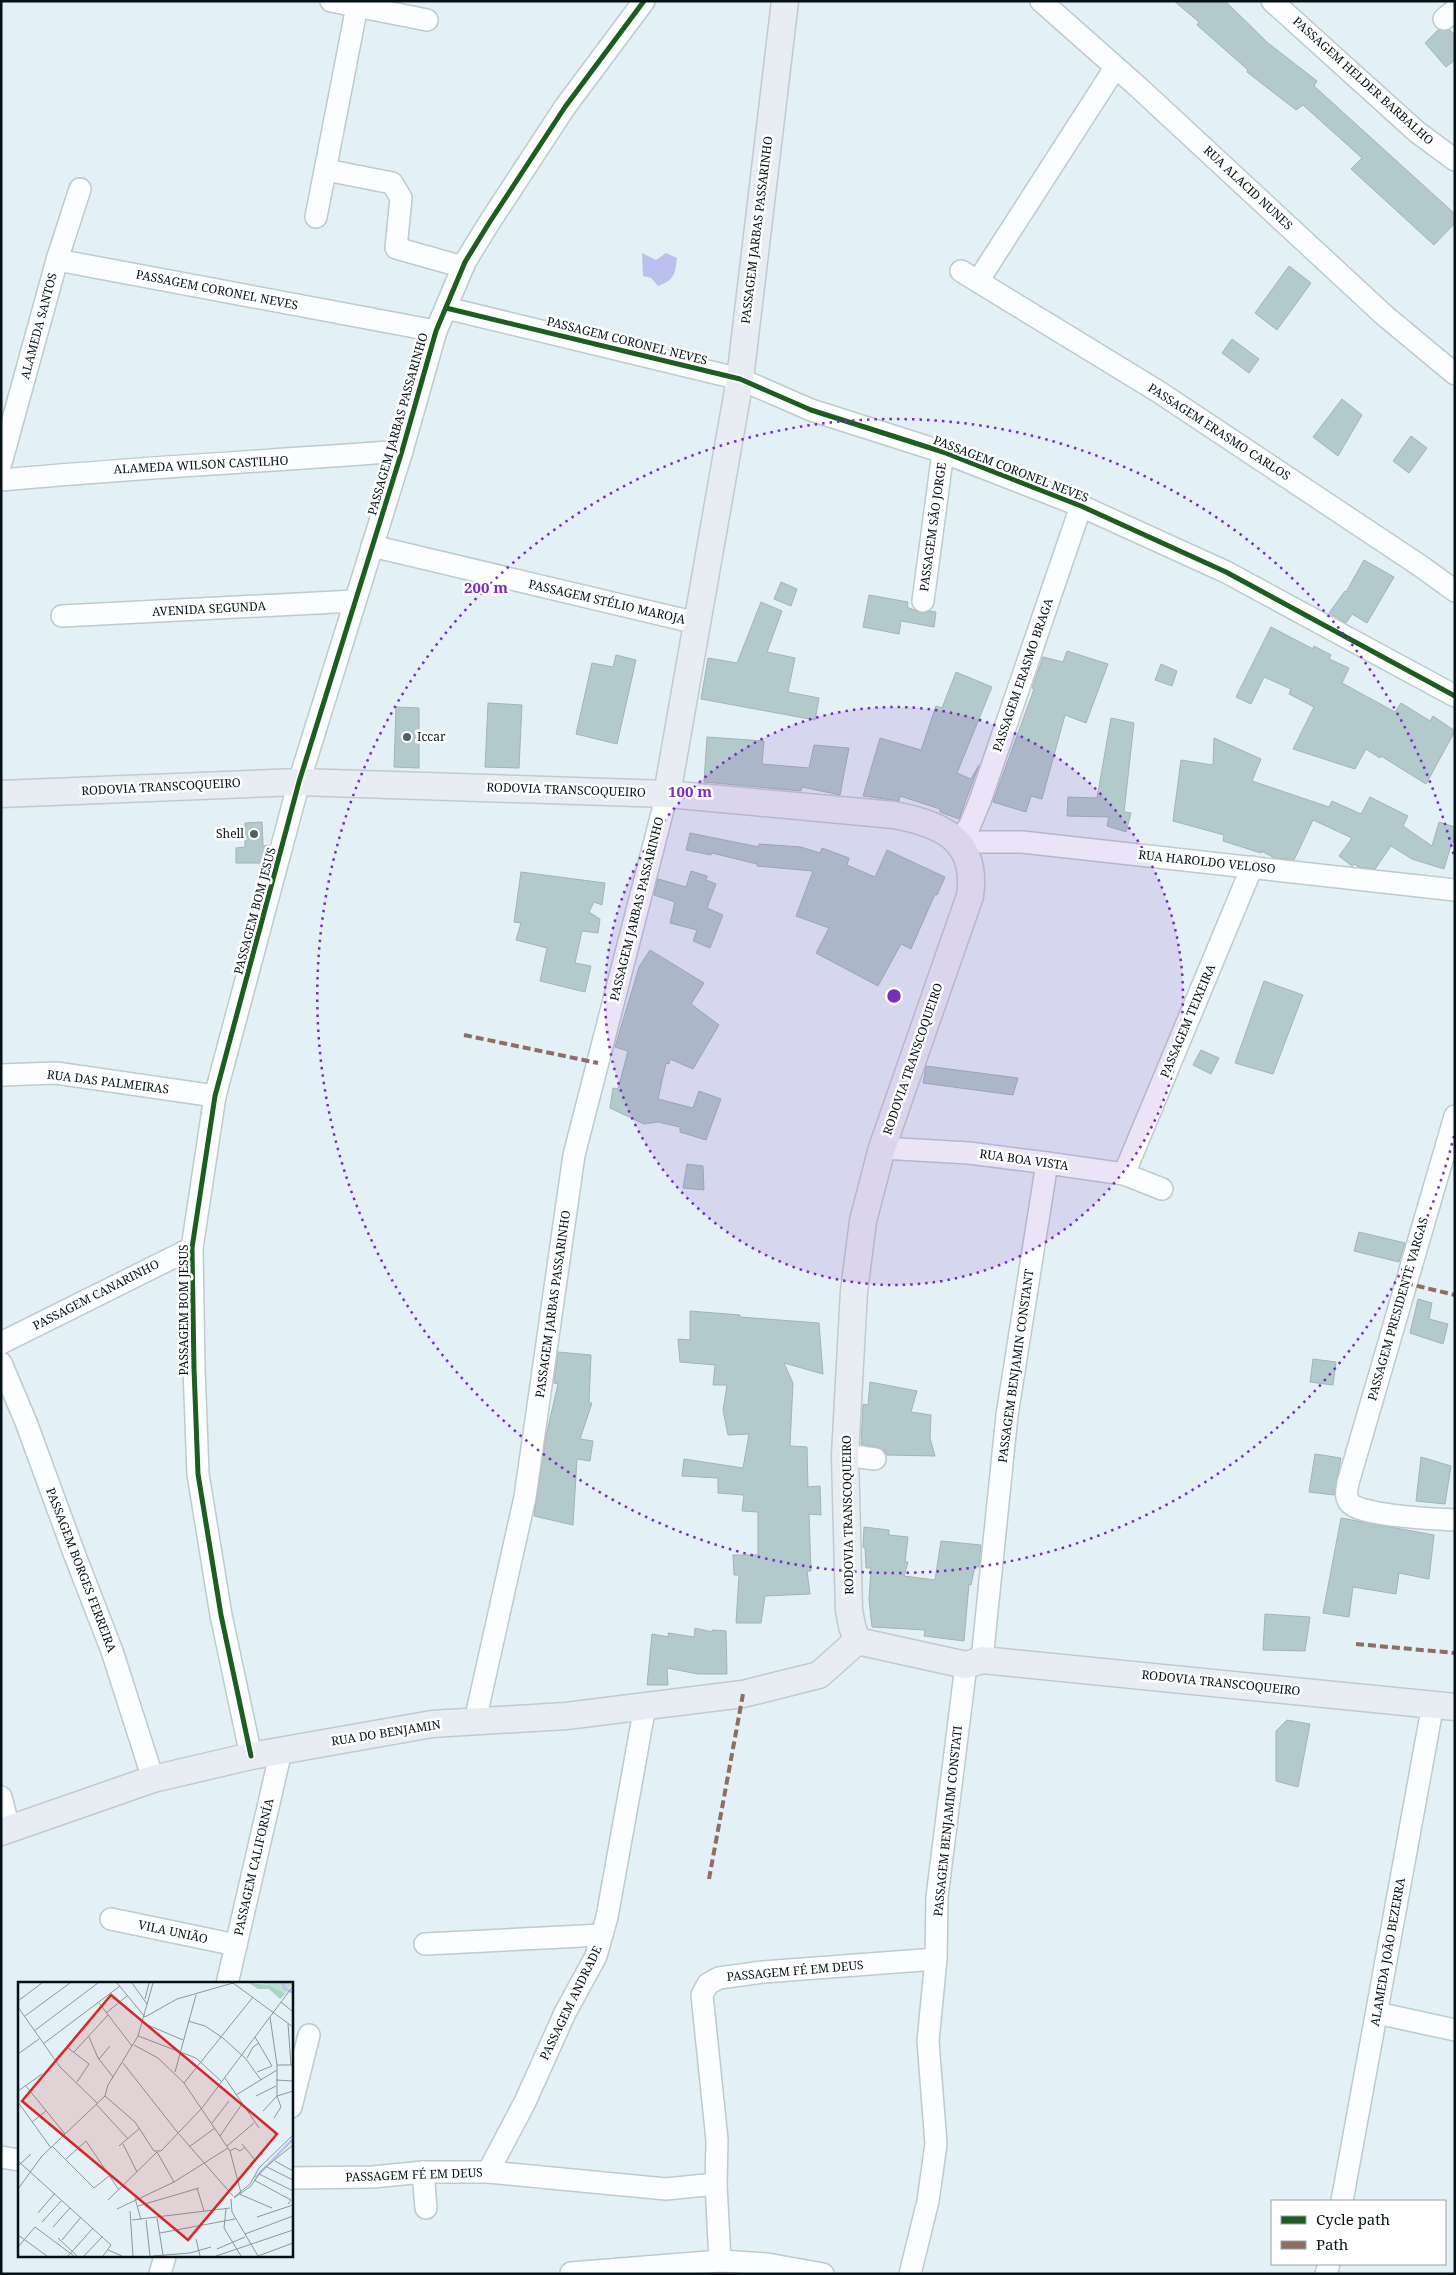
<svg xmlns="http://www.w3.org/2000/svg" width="1456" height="2275" font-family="'Noto Serif',serif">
<rect width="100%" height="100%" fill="#e3f0f5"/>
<!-- water -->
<path fill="#bcc0ed" d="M642,253L656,260L666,253L677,258C675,275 674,280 658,286L651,278L643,276Z"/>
<!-- building -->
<g fill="#b2cacb" stroke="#a5b3b5">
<polygon points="1174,1 1225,1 1268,43 1317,81 1314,86 1455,214 1455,223 1434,245 1351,169 1362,158 1303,105 1296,110 1247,72 1248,70 1197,25 1199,22"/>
<polygon points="1438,30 1450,30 1455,36 1455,60 1446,67 1425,43"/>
<polygon points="1289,266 1311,283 1277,330 1255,313"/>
<polygon points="1232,339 1259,359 1249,373 1222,353"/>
<polygon points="1342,399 1362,415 1338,456 1313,437"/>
<polygon points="1411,436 1427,448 1409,473 1393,461"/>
<polygon points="1364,560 1394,577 1367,623 1352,614 1346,623 1329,613 1345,591 1346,592"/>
<polygon points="781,582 797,589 791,606 774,599"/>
<polygon points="869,595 908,602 907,607 921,613 930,611 936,612 934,627 901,621 899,634 863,627"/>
<polygon points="761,602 782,611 767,652 795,658 788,692 819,698 815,720 701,699 708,658 737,663"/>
<polygon points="1271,627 1313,649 1314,646 1331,655 1329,659 1349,668 1342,683 1395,712 1401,703 1430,721 1433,716 1455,731 1426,784 1381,756 1380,758 1366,749 1355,769 1293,749 1314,707 1289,694 1291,689 1264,677 1251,704 1236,697"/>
<polygon points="1067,651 1108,664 1086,723 1065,715 1042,799 1031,796 1026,812 993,802 1034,689 1032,688 1043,657 1063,662"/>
<polygon points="616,655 636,660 617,744 576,734 592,663 613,667"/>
<polygon points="1161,664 1177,671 1172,686 1155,680"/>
<polygon points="956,672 992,687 957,773 971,779 979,765 959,819 940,812 940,809 900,796 899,801 863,796 880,738 921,750 936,706 942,708"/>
<polygon points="488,703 522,705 519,768 485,767"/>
<polygon points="396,707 419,708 419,768 394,767"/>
<polygon points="1111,718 1134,723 1124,812 1131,813 1126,832 1107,826 1109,817 1067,816 1068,797 1097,798"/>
<polygon points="707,737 764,741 762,764 809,768 814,745 849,748 840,795 802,787 801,791 704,782"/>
<polygon points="1214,738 1261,759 1252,781 1329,807 1332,801 1361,814 1370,797 1408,816 1403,826 1432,846 1439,822 1455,827 1455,843 1452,842 1444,869 1412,859 1391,846 1375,869 1358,867 1355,864 1352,866 1339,856 1352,838 1313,820 1294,860 1275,858 1261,851 1261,853 1223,841 1224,835 1173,821 1181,760 1213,765"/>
<polygon points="262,822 263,846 269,845 264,863 236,863 236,848 245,847 245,823"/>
<polygon points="690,833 759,847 759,844 801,847 820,853 822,848 849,858 847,865 875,877 887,850 945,877 937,895 935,894 911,949 901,944 878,986 816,953 829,928 796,916 813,871 757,866 757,864 712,853 711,855 686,850"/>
<polygon points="691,871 707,876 706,880 716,884 707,908 723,915 710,948 693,941 697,930 670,923 675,902 654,895 658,879 686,887"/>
<polygon points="521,872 605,883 602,905 594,902 589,912 600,919 598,933 582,931 575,963 591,966 585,992 540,981 547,948 516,940 521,923 514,922"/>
<polygon points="650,950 704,983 691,1004 719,1025 693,1069 670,1059 669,1064 666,1063 658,1099 693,1108 699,1091 721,1099 706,1140 680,1132 680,1127 658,1122 644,1124 610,1108 613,1088 618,1089 628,1051 615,1047 639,967"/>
<polygon points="1264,981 1303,995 1273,1074 1235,1063"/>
<polygon points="1201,1050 1219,1058 1211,1074 1193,1065"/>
<polygon points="926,1066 1018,1078 1013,1095 923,1083"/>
<polygon points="687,1164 703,1166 704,1190 683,1188"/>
<polygon points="1359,1232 1405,1243 1399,1262 1354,1251"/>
<polygon points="1418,1299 1432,1303 1429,1319 1448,1324 1443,1344 1410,1333"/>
<polygon points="690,1311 740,1315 740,1317 819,1323 823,1374 784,1363 793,1383 790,1446 807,1447 808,1487 820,1486 821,1515 809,1514 811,1571 807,1571 810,1594 765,1596 761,1623 736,1623 739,1575 734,1575 733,1555 758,1555 758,1512 742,1511 744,1495 718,1493 718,1478 682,1476 684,1459 743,1468 749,1434 728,1435 723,1410 727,1385 713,1385 715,1365 680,1362 678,1339 690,1340"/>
<polygon points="558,1352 591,1355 589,1403 592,1403 580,1439 593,1441 590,1461 577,1459 573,1525 534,1516 546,1436 558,1384 554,1383"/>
<polygon points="1313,1359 1336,1362 1333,1385 1310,1382"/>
<polygon points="870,1382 917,1391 911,1412 931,1415 930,1438 935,1456 887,1455 883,1449 877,1447 861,1444 863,1404 868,1405"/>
<polygon points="1315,1454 1341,1458 1334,1495 1309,1492"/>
<polygon points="1421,1457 1451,1466 1445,1504 1416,1501"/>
<polygon points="1341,1518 1434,1535 1429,1579 1399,1573 1396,1594 1353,1587 1349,1617 1323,1613"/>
<polygon points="864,1527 889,1530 889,1535 908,1537 905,1562 908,1562 904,1576 935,1580 941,1541 981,1545 979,1567 975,1566 971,1585 969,1584 964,1641 924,1636 925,1630 872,1627 869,1600 871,1568 866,1568 865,1548 863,1547"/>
<polygon points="1265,1614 1310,1617 1305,1651 1263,1650"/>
<polygon points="695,1628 712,1632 712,1630 726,1631 727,1674 698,1674 667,1668 668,1685 647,1685 652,1634 669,1637 668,1633 694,1637"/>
<polygon points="1287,1720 1310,1724 1298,1787 1276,1781 1276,1731"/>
</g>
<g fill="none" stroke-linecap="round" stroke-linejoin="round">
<!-- minor casing -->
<g stroke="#bdcace" stroke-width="24">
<g id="minor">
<polyline points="331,1 427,20"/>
<polyline points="1041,1 1137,86 1384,315 1455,374"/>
<polyline points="1272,1 1417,132 1455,160"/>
<polyline points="1444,19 1455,10"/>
<polyline points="326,170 392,183 401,198 396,248 463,267"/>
<polyline points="316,217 357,6"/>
<polyline points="57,260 436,331"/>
<polyline points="961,271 1159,392 1422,567 1455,591"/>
<polyline points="978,281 1115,68"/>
<polyline points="446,308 740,379 811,410 943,452 1081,506 1226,572 1455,696"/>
<polyline points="1,463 57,260 80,189"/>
<path d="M1,480C135,468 268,461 402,451"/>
<polyline points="372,546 697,623"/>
<polyline points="923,601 943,452"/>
<polyline points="62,616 355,601"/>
<polyline points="959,842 1022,842 1455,890"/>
<polyline points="959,842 970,825 980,801 1081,506"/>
<polyline points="1,1075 56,1073 215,1096"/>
<path d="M1455,1116L1348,1483C1347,1489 1345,1496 1349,1502C1358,1516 1436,1519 1455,1520"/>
<polyline points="882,1148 969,1153 1047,1163 1124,1174 1162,1189"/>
<polyline points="1124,1174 1252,867"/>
<polyline points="1,1343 192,1248"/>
<polyline points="1,1363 26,1422 74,1553 112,1651 153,1779"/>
<polyline points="845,1455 875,1459"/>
<polyline points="982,1660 1007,1415 1047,1163"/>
<polyline points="475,1721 525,1497 574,1155 667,794"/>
<polyline points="251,1756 221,1615 198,1474 194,1368 192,1248 215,1096 299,782 402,451 436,331 465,262 489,223 565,107 644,1"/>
<polyline points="1,1797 9,1828"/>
<polyline points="111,1919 236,1945"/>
<polyline points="425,1944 602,1935"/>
<polyline points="227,1984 281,1751"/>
<polyline points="1377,2013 1455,2030"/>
<polyline points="291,2107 309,2035"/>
<polyline points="1,2157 19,2160"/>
<polyline points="423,2172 426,2208"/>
<polyline points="488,2172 525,2102 565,2013 596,1956 607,1917 645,1706"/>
<polyline points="291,2178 373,2177 423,2172 488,2172 666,2189 716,2184"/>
<polyline points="1342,2201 1433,1704"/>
<polyline points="720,2261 716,2184 717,2140 702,1995 708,1984 719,1978 763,1972 936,1959"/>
<polyline points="571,2273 720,2261 767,2264 823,2274"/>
<polyline points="160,2274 165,2256"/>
<polyline points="910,2274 928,2201 936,2144 928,2041 936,1959 937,1897 966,1665"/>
<polyline points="1326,2274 1329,2264"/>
</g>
</g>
<!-- major casing -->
<g stroke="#c2cacc" stroke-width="29">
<g id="major">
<path d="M1,794L299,782L667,794L894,815C942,824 978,840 970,896L882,1148L863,1221L854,1291L845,1455L849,1610L852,1626L857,1641"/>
<polyline points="667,794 740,379 785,1"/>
<polyline points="857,1641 966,1665 982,1660 1455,1707"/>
<polyline points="1,1832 153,1779 251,1756 432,1724 566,1716 743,1694 819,1675 857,1641"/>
</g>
</g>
<!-- minor -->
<use href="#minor" stroke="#fbfdfe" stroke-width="21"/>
<!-- major -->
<use href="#major" stroke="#e7edf3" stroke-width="26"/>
<!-- quiet -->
<g stroke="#8d6e63" stroke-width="4" stroke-dasharray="8 4" stroke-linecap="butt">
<polyline points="464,1035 598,1063"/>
<polyline points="1405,1283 1455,1295"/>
<polyline points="1356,1644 1455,1653"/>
<polyline points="709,1879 743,1694"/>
</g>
<!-- cycleway casing -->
<g stroke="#fff" stroke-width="8">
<g id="cycleway">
<polyline points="446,308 740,379 811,410 943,452 1081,506 1226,572 1455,696"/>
<polyline points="251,1756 221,1615 198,1474 194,1368 192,1248 215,1096 299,782 402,451 436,331 465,262 489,223 565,107 644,1"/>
</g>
</g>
<!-- cycleway -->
<use href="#cycleway" stroke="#1b5e20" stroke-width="5"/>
</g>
<!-- distance rings -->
<circle cx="894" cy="996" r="289" fill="#7b2cbf" fill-opacity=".12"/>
<g fill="none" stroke="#7b2cbf" stroke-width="2.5" stroke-dasharray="2.5 5">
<circle cx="894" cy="996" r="289"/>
<path d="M1454 1136A577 577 0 1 1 1454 856"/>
</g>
<!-- markers -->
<g fill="#525f64" stroke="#fff" stroke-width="2">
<circle cx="407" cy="737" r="5"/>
<circle cx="254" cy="834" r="5"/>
</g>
<g text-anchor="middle" stroke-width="5" stroke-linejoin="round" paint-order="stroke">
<!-- street labels -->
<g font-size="12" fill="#041116" stroke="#fff">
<text transform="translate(1363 81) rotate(42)" y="4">PASSAGEM HELDER BARBALHO</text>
<text transform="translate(1248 188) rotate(43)" y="4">RUA ALACID NUNES</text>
<text transform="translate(757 230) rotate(-83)" y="4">PASSAGEM JARBAS PASSARINHO</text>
<text transform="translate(217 290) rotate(11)" y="4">PASSAGEM CORONEL NEVES</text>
<text transform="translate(39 326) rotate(-75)" y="4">ALAMEDA SANTOS</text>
<text transform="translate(627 341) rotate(14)" y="4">PASSAGEM CORONEL NEVES</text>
<text transform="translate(398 424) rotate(-74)" y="4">PASSAGEM JARBAS PASSARINHO</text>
<text transform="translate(1219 432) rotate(33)" y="4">PASSAGEM ERASMO CARLOS</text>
<text transform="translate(201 465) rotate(-3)" y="4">ALAMEDA WILSON CASTILHO</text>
<text transform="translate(1011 469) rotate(21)" y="4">PASSAGEM CORONEL NEVES</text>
<text transform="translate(933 527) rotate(-82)" y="4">PASSAGEM SÃO JORGE</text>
<text transform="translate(607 602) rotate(13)" y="4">PASSAGEM STÉLIO MAROJA</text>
<text transform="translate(209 609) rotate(-3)" y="4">AVENIDA SEGUNDA</text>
<text transform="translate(1023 675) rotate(-71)" y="4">PASSAGEM ERASMO BRAGA</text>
<text transform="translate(161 787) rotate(-3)" y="4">RODOVIA TRANSCOQUEIRO</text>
<text transform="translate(566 790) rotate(2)" y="4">RODOVIA TRANSCOQUEIRO</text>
<text transform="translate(1207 862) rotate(6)" y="4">RUA HAROLDO VELOSO</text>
<text transform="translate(637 909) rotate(-76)" y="4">PASSAGEM JARBAS PASSARINHO</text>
<text transform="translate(255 911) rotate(-75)" y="4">PASSAGEM BOM JESUS</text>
<text transform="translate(1188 1021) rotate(-67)" y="4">PASSAGEM TEIXEIRA</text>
<text transform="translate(913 1059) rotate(-71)" y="4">RODOVIA TRANSCOQUEIRO</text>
<text transform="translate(108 1082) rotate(7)" y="4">RUA DAS PALMEIRAS</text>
<text transform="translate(1024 1160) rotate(8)" y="4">RUA BOA VISTA</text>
<text transform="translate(96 1295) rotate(-27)" y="4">PASSAGEM CANARINHO</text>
<text transform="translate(553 1304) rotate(-82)" y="4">PASSAGEM JARBAS PASSARINHO</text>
<text transform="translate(1398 1309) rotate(-74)" y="4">PASSAGEM PRESIDENTE VARGAS</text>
<text transform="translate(184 1310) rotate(-90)" y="4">PASSAGEM BOM JESUS</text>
<text transform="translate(1016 1366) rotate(-82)" y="4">PASSAGEM BENJAMIN CONSTANT</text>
<text transform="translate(848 1515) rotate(-91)" y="4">RODOVIA TRANSCOQUEIRO</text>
<text transform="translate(81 1570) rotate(69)" y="4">PASSAGEM BORGES FERREIRA</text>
<text transform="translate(1221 1683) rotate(6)" y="4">RODOVIA TRANSCOQUEIRO</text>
<text transform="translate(386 1733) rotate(-9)" y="4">RUA DO BENJAMIN</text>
<text transform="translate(948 1821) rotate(-84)" y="4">PASSAGEM BENJAMIM CONSTATI</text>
<text transform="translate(254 1867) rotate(-77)" y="4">PASSAGEM CALIFORNÍA</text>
<text transform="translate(173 1932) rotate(12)" y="4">VILA UNIÃO</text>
<text transform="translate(1388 1952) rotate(-80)" y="4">ALAMEDA JOÃO BEZERRA</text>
<text transform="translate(795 1971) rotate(-5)" y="4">PASSAGEM FÉ EM DEUS</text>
<text transform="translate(571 2003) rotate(-64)" y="4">PASSAGEM ANDRADE</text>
<text transform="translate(414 2175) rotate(-2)" y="4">PASSAGEM FÉ EM DEUS</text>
</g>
<!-- poi labels -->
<g font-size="12" fill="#041116" stroke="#fff" text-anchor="start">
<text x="417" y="741">Iccar</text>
<text x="244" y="838" text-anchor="end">Shell</text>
</g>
</g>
<!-- overview -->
<g transform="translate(18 1982)">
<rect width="275" height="275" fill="#e3f0f5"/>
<path d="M246,1H275L267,12Z" fill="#bee0d3"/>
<path d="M231,1L251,3L267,12L262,17L251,7H240Z" fill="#a8d4c2"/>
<path fill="none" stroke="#bcc0ed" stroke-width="2.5" d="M265,1L266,6L275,11M237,196L275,157"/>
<path fill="none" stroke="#8a979c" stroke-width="1" d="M99,1L127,35L159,17L215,1M114,1L129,22M215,1L275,45M127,17L131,1M0,19L24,1M263,20L275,30M81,21L114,64M0,25L42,85L79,121M88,31L109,14M7,34L52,1M252,35L259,83V114L263,125L256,136M170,39L187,44L205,56L228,77L243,98M125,41L165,58M270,42L273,83M16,49L80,1M120,54L178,76L204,100M71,55L80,76L95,95M237,55L254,84L239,90M25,62L102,4M116,63L140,76L166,101L212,169L223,211M50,66L71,82L59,100M56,70L90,33M0,72L21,57M229,76L235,65L241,61M81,77L92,64M37,78L59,54M105,81L160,151M259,83H275M157,90L178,13M207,96L241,146M258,98L275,99M166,101L235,15M8,104L47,152M0,109L24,92M218,113L259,88M87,114L117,140L136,169H143L184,126L275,4M87,114L90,103L120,54L135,1M238,114L258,104M259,114L275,109M0,120L33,166M78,122L110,157M245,129L259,114M14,140L28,129M194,141L211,119M161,152L215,214M202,154L224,122M105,162L119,190M224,162L237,178M34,164L76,206L91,194M101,164L122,146M209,164L236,141M171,165L197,146M212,169L217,166L222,169L227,165M48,177L68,159L101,208M0,179L93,263L85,274M257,179L275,189M232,182L245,171M0,184L13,172M249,185L275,198M241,192L275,209M236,198L273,218L270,222M179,206L186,229M0,207L24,174L87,114M221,212L254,226M216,215L232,202L241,186L275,153M117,216L123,238M216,216L233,204L244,188L275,163M213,217L214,230L240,274M90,218L139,170L156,200M120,224L181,206M208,226L206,246L223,274M99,227L156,200L210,166M112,229L115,274M20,231L37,211M239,235L275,223M139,236L145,273M114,238L212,226M128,238L132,274M24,240L44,218M35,245L52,226M142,251L217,237M227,252L275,234M0,253L29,274M40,256L59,274M178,257L182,274M44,258L63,235M0,265L17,245L56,274M199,267L227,255M90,268L104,274M50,274L75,246M66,274L84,255M135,274L172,271L193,265M198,274L275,248M240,274L275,261"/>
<path fill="#d62828" fill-opacity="0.15" stroke="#d62828" stroke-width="2.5" d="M93,13L259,152L170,258L4,119Z"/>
<rect width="275" height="275" fill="none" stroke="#041116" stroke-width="2.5"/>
</g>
<circle cx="894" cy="996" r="8" fill="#7b2cbf" stroke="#fff" stroke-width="2.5"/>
<g font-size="15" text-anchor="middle" font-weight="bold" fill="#7b2cbf" stroke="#fff" stroke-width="5" stroke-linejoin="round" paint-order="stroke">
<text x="486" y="593">200 m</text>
<text x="690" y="797">100 m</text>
</g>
<!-- border -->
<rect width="1456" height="2275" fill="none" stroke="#041116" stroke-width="5"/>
<!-- legend -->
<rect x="1271" y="2200" width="175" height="65" fill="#ffffff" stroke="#9ba0a2"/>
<rect x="1281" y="2216" width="25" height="8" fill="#1b5e20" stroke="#9ba0a2"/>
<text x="1316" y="2225" font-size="15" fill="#041116">Cycle path</text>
<rect x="1281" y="2241" width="25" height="8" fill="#8d6e63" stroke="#9ba0a2"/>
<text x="1316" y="2250" font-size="15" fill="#041116">Path</text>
</svg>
